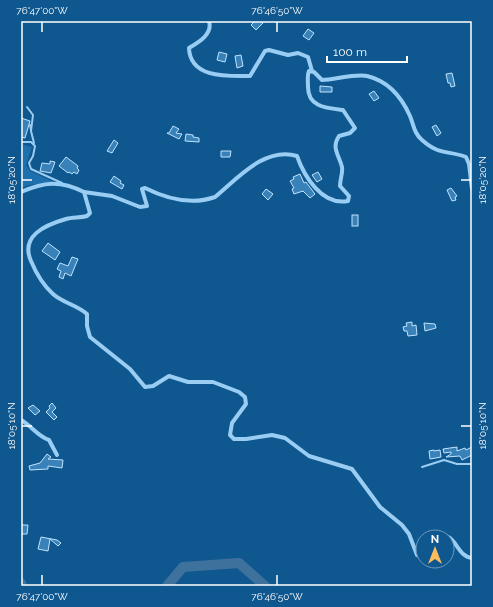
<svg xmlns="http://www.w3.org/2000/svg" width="493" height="607" font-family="Raleway,sans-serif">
<rect width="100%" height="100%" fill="#0f578f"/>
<!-- green -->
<polygon fill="#1e70ad" points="21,144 32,147 26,165 30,171 54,182 29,185 21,188"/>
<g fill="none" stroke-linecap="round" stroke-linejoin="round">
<!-- river -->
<g stroke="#3e729c" stroke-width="10">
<polyline points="21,583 22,586"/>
<polyline points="167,586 183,567 239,563 265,586"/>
</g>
</g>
<!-- building -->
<g fill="#3881b9" stroke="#c0e3fe">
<polygon points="255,21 261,21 263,23 256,30 251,25"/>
<polygon points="308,29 314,33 309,40 303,36"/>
<polygon points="219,52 227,54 225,62 217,60"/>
<polygon points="241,55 243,66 237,68 235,56"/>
<polygon points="452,73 455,86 451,87 450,83 448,83 446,74"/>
<polygon points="320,86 332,87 332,92 320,92"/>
<polygon points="374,91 379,98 374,101 369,94"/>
<polygon points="21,118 30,121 25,138 21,137"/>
<polygon points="436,125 441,133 437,136 432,127"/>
<polygon points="173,126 179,129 176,133 182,134 179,139 167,133 169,133"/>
<polygon points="186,134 193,135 193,137 199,138 199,142 185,141"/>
<polygon points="114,140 118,143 112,153 107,151"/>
<polygon points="221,151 231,151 230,157 221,157"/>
<polygon points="66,157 78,166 77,168 79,170 77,174 74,172 72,174 69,172 68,173 59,166"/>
<polygon points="50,161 55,162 51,173 40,171 42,163 50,164"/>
<polygon points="318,172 322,179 317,182 312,175"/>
<polygon points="300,174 304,183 306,182 315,194 310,198 303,191 294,194 292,189 294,188 290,181 294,179 293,177"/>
<polygon points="114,176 121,181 120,183 124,185 122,189 110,182"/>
<polygon points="451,188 457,196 455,197 456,200 452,201 447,190"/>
<polygon points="266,189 273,194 268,200 262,194"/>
<rect x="352" y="215" width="6" height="11"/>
<polygon points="48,243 60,252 55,260 42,251"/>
<polygon points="72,257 78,259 71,276 65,273 63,279 59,277 61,271 57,269 60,263 68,266"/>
<polygon points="412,322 412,326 416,325 417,335 408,336 407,331 404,331 403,327 407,326 406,323"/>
<polygon points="424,323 435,324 436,328 425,331"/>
<polygon points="52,403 56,408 52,412 57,417 54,420 46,412 50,408 49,406"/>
<polygon points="33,405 40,411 35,415 28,408"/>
<polygon points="457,447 457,451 465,448 466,450 472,447 472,455 462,460 460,456 446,457 451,454 451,452 444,453 443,449"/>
<polygon points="434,450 434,451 440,450 441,457 430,459 429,451"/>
<polygon points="47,454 51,457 48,459 63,460 62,468 48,466 48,469 30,470 29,466 40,463"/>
<polygon points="21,525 28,525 27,534 21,534"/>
<polygon points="41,537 57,540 61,543 58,546 50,539 48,551 38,549"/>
</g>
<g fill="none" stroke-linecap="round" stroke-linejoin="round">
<!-- service -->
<g stroke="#99cdf3" stroke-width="2">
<polyline points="27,107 33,115 31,131 34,143"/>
<polyline points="30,125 31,130"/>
<polyline points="21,142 31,142 35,146 33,156 29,163 31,169 62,183"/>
<polyline points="422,467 444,460 457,464 472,464"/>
</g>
<!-- minor -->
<g stroke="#99cdf3" stroke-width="4">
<path d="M209,21C213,34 199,42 189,48C190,79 229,76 250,76L265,51L269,50L288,55L298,53L308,57L312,71"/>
<path d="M21,192C44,182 60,180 84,192L90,213L87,216C80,218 73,217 66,219C45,225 20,236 31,261C36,273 43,285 53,294C63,303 77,305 87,314V326L90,337L130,369L145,387L153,386L169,376L188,382H213L239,392L245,397L246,404L232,423L230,435L234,439H246L272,435L285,438L309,456L352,469L380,507L402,525L409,534L417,555L423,557"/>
<path d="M84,192L112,196L140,207L147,206L142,189L145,188C167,199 192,205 215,197C237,179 265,146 297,156C304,176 322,206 348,201L349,196L340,186C340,179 343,173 342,167C339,155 331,148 339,136L350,133L355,128L343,110C326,108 308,107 308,87C308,81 307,75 309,71L314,72L322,80C334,80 356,73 367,76C388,81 402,98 410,116C414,126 414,133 422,140C440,156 448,150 466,157L469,164L472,189"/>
<path d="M21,420C32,426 37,436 49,440L57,455"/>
<path d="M438,537C456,530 456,557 472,558"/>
</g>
</g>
<!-- ticks -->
<path fill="none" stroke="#fff" stroke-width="1.5" d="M42,22V32M277,22V32M22,180H32M461,180H471M22,426H32M461,426H471M42,575V585M277,575V585"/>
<!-- border -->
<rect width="493" height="607" fill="none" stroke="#0f578f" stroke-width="44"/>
<!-- north arrow -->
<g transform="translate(435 549)"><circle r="19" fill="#0f578f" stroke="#6f9abc"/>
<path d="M0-3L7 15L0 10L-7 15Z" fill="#ffbc5b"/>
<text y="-6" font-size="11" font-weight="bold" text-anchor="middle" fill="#ffffff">N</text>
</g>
<!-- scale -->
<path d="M327 56v6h80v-6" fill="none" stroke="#ffffff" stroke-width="2"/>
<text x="333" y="56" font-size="12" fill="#ffffff" stroke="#0f578f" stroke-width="3" paint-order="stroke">100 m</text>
<rect x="22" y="22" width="449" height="563" fill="none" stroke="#fff" stroke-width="1.5"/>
<g font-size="10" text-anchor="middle" fill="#fff">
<text x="42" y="14">76°47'00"W</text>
<text x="277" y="14">76°46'50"W</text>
<text transform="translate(11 180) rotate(-90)" y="4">18°05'20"N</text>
<text transform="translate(482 180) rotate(-90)" y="4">18°05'20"N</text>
<text transform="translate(11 426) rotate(-90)" y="4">18°05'10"N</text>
<text transform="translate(482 426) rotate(-90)" y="4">18°05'10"N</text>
<text x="42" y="600">76°47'00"W</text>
<text x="277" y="600">76°46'50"W</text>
</g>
</svg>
